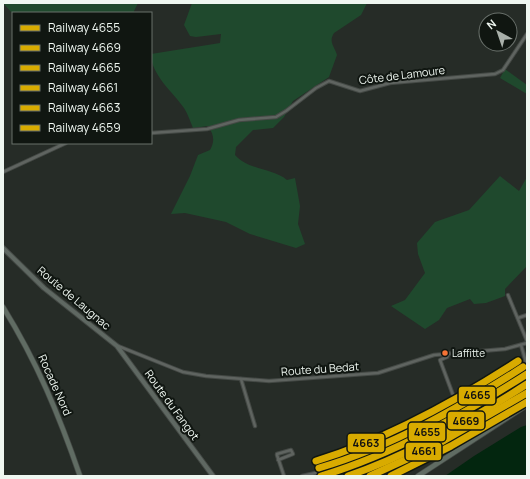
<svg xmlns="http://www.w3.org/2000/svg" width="530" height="479" font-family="Manrope,sans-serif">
<rect width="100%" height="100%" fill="#262c27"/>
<!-- built -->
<polygon fill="#25362a" points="527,372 527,378 500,395 395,452 349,471 332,476 316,476 368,459 399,445 494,393"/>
<!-- green -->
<g fill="#1f492d">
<polygon points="3,3 138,3 133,13 13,14"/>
<path d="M192,3H367L361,15L334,33C328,42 335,47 337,55L329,77L293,101L284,117L273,128L253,130L236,147L235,155C248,170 272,168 287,180L295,178L300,206L298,224L305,244L296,248L250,234L226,222L185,213L171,214L190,176L198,155L210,150C215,141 214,135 208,126L193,128C190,121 188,114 184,108C173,92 151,75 151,54L220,43L221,34L196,37L190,36L184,25Z"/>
<polygon points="505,69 527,85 527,94 500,78"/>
<polygon points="500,176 519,191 527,177 527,266 505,289 505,296 486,303 474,304 470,299 447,308 439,320 425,329 391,306 405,300 425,273 418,254 417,243 435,222 469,210"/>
</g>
<!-- water -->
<polygon fill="#03260f" points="527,425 527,476 445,476 474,456 521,427"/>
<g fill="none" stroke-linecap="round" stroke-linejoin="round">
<!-- street casing -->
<g stroke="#444945" stroke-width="4.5">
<g id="street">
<polyline points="151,133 207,129 239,120 276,117 286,111 316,88 329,81 360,91 390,83 495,74 503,70 527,34"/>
<polyline points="3,172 66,143"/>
<polyline points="508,295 527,341"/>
<polyline points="518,318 527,315"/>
<polyline points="118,346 183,372 206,376 269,381 378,373 434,355 505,349 527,343"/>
<polyline points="449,353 447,357 440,360 459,411"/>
<polyline points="241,379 255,426"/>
<polyline points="278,460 293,454 291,450 277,454 277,455 284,476"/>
<path d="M302,476C374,462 451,418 514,381L526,368V362L521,345"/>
</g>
</g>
<!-- secondary casing -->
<g stroke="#444945" stroke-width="6">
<g id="secondary">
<polyline points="3,248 44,288 117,346 213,476"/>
<polyline points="372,476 389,469 527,393"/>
</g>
</g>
<!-- primary casing -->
<g stroke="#444945" stroke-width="6">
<g id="primary">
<path d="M3,307C37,362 59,415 80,476"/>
<polyline points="418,476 527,405"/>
</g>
</g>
<!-- street -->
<use href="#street" stroke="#5f6460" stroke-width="2.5"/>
<!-- secondary -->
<use href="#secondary" stroke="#5f6862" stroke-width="4"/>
<!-- primary -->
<use href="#primary" stroke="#606c63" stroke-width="4.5"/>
<!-- rail-1 casing -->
<g stroke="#101611" stroke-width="10">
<path id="rail-1" d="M321,476C394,454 463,415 527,374"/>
</g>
<!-- rail-2 casing -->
<g stroke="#101611" stroke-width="10">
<path id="rail-2" d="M348,476C411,454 471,420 527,384"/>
</g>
<!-- rail-3 casing -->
<g stroke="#101611" stroke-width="10">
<path id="rail-3" d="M319,468C391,447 459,408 523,367"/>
</g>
<!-- rail-4 casing -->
<g stroke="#101611" stroke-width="10">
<polyline id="rail-4" points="370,476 431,448 527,393"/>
</g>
<!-- rail-5 casing -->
<g stroke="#101611" stroke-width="10">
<path id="rail-5" d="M316,461C388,439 456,401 518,361"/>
</g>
<!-- rail-6 casing -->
<g stroke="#101611" stroke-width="10">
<polyline id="rail-6" points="391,476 451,446 527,402"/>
</g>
<!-- rail-1 -->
<use href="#rail-1" stroke="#d8ab00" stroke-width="7"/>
<!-- rail-2 -->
<use href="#rail-2" stroke="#d8ab00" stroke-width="7"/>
<!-- rail-3 -->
<use href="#rail-3" stroke="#d8ab00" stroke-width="7"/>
<!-- rail-4 -->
<use href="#rail-4" stroke="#d8ab00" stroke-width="7"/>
<!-- rail-5 -->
<use href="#rail-5" stroke="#d8ab00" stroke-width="7"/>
<!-- rail-6 -->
<use href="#rail-6" stroke="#d8ab00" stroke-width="7"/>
</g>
<!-- markers -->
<circle fill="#f57335" stroke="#101611" stroke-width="1.5" cx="445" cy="353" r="3.5"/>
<g text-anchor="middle" stroke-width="4" stroke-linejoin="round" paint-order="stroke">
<!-- bus labels -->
<g font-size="10" fill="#eff7f1" stroke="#101611" text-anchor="start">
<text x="452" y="357">Laffitte</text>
</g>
<!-- street labels -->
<g font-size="11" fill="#eff7f1" stroke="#101611">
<text transform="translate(402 75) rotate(-7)" y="4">Côte de Lamoure</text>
<text transform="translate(74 298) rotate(40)" y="4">Route de Laugnac</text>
<text transform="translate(320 369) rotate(-4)" y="4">Route du Bedat</text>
<text transform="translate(55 385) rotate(66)" y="4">Rocade Nord</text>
<text transform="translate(172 405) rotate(54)" y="4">Route du Fangot</text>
</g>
</g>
<g stroke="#101611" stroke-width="1.5">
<rect x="458" y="386" width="38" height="19" rx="4" fill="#d8ab00"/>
<rect x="447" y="411" width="38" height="19" rx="4" fill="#d8ab00"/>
<rect x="408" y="422" width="38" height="20" rx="4" fill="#d8ab00"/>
<rect x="347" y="433" width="38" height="20" rx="4" fill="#d8ab00"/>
<rect x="405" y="442" width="37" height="19" rx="4" fill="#d8ab00"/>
</g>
<g font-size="11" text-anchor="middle" font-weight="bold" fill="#111">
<text x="477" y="399">4665</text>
<text x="466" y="425">4669</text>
<text x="427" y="436">4655</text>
<text x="366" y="447">4663</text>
<text x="424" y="455">4661</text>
</g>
<!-- border -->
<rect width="530" height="479" fill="none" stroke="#eff7f1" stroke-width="8"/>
<!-- legend -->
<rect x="12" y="12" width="140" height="132" fill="#101611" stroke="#69706b"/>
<rect x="20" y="25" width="20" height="6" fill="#d8ab00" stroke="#69706b"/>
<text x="48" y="32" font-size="12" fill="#eff7f1">Railway 4655</text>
<rect x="20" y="45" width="20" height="6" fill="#d8ab00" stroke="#69706b"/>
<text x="48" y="52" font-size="12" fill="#eff7f1">Railway 4669</text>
<rect x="20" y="65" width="20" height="6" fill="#d8ab00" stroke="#69706b"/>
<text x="48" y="72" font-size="12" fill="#eff7f1">Railway 4665</text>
<rect x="20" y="85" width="20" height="6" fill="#d8ab00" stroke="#69706b"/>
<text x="48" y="92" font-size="12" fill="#eff7f1">Railway 4661</text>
<rect x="20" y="105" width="20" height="6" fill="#d8ab00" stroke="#69706b"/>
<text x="48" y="112" font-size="12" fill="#eff7f1">Railway 4663</text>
<rect x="20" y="125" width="20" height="6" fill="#d8ab00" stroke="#69706b"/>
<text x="48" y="132" font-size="12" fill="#eff7f1">Railway 4659</text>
<!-- north arrow -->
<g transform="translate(498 32) rotate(320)"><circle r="19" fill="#101611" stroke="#69706b"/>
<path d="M0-3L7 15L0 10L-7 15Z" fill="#a9b0aa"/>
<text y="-6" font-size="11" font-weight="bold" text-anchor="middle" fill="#eff7f1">N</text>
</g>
</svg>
